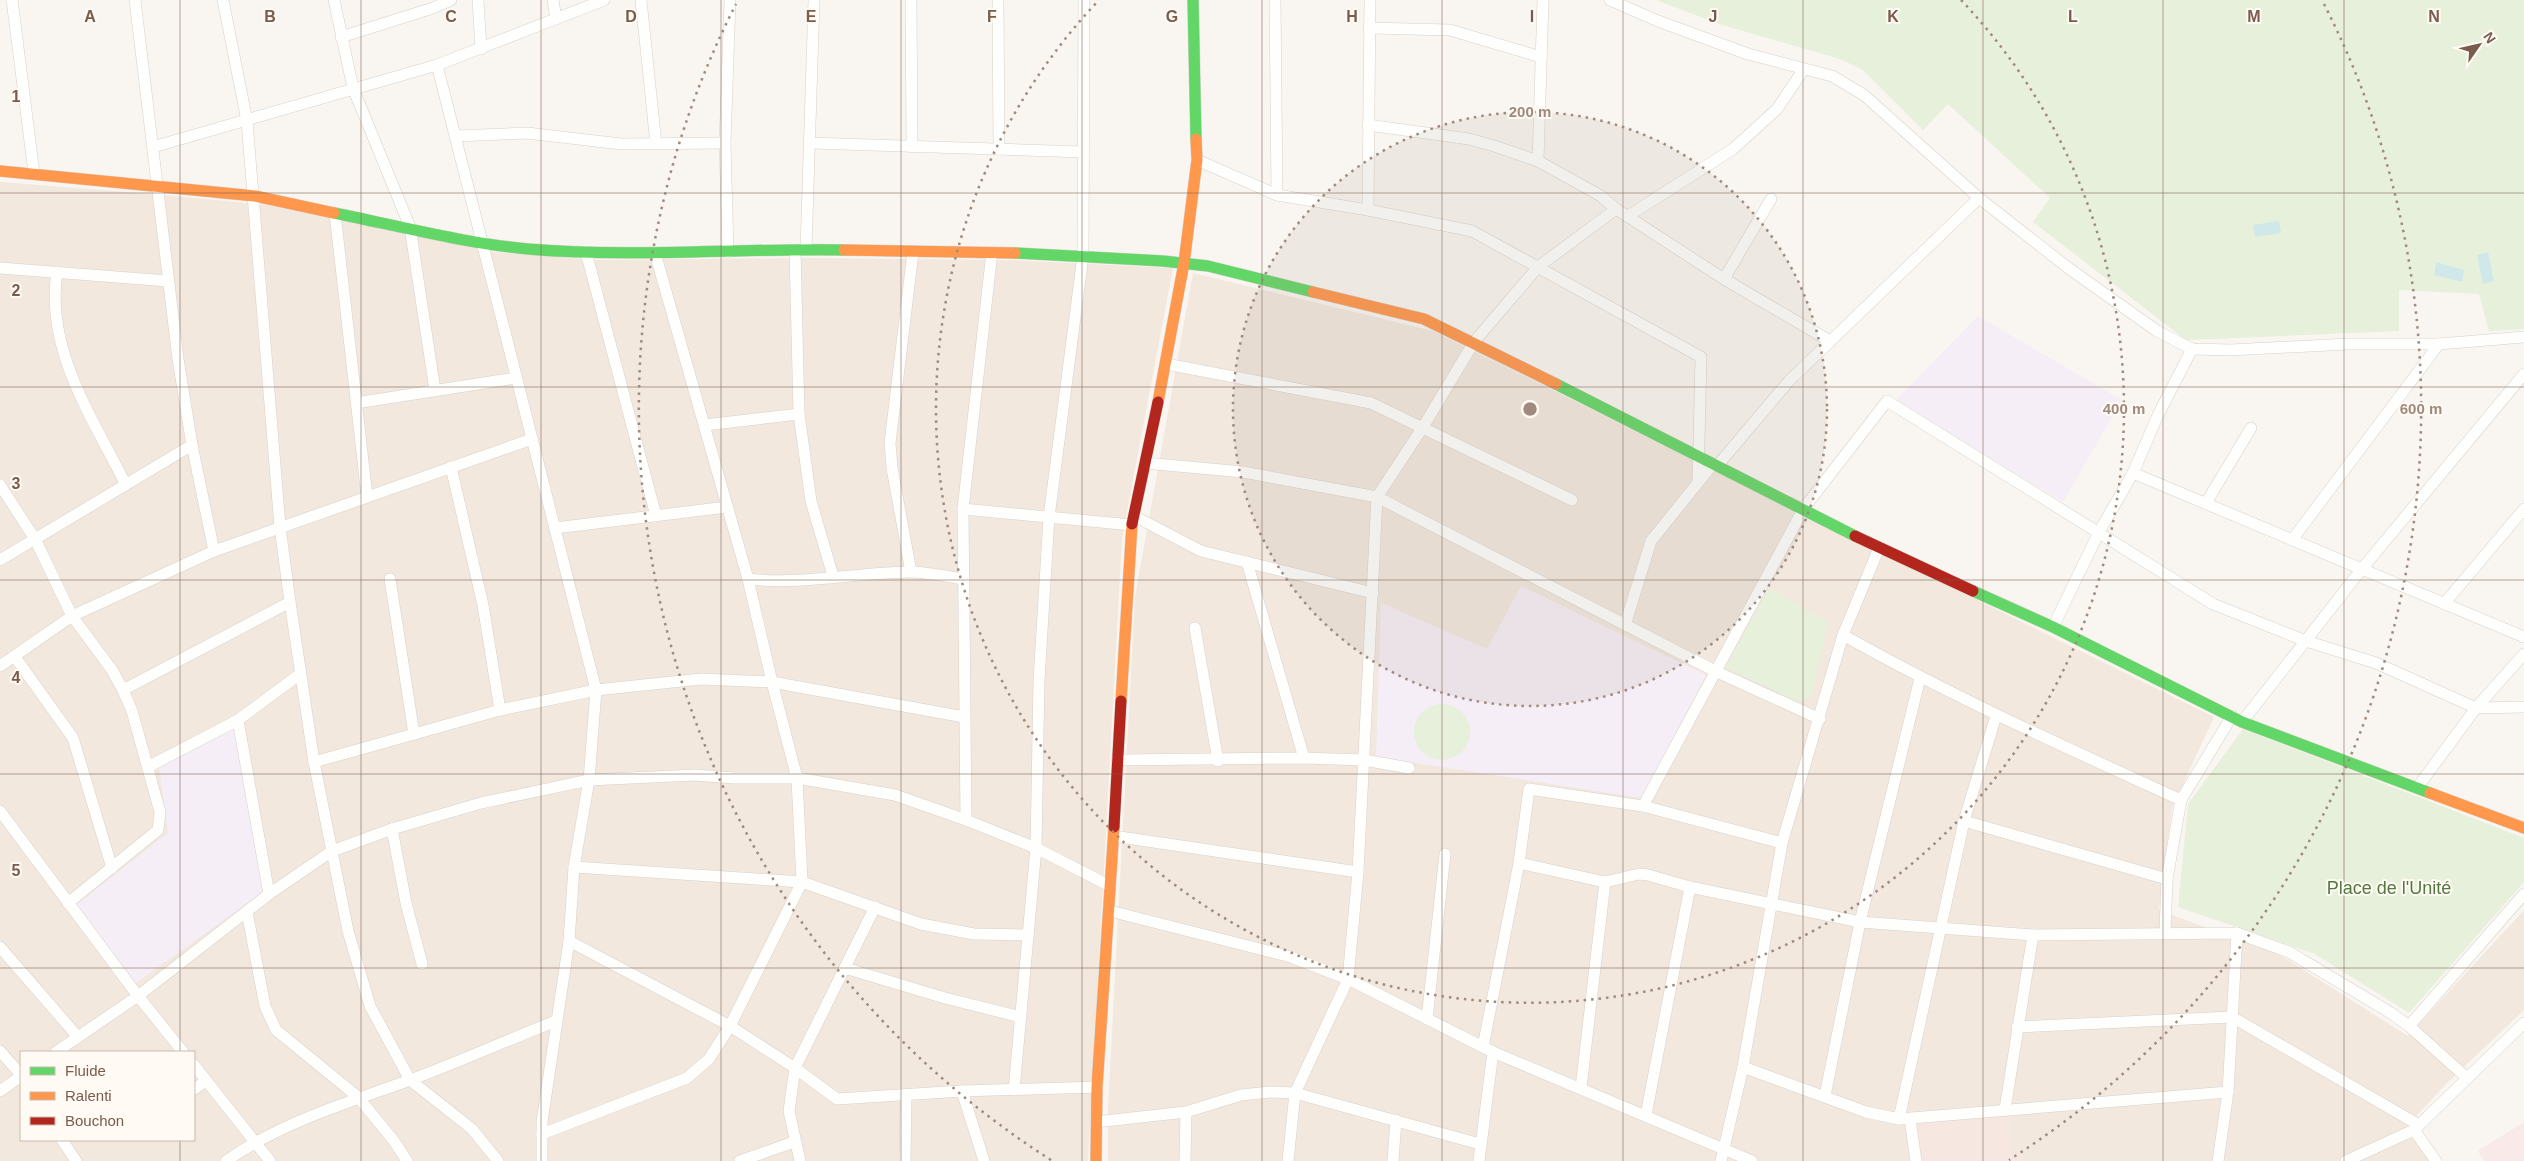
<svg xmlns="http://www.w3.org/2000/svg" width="2524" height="1161" font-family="Helvetica,sans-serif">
<rect width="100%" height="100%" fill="#f9f5f0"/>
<!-- residential -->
<g fill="#f2e8de" fill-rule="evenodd">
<path d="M0,182L164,195L267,205L494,252L595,260L809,258L1005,260L1173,268L1122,538L1088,1161H0ZM21,1052H194V1140H21Z"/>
<polygon points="1193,273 1433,331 2214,717 2172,808 2159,910 2280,955 2408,1036 2524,910 2524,1010 2447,1083 2405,1128 2430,1161 1108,1161 1108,1108 1135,597"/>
</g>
<!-- commercial -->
<polygon fill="#f6e8e1" points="2010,1117 2012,1156 2021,1155 2022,1161 1919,1161 1914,1122"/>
<!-- education -->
<g fill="#f6eef6">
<polygon points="1978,316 2122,400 2063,502 1895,401"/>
<polygon points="1521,586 1706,675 1642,798 1376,757 1381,603 1487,649"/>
<polygon points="234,727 267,889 136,983 76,905 168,833 159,767"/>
</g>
<!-- medical -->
<polygon fill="#fae9e9" points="2524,1122 2524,1161 2484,1161 2478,1151"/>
<!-- green -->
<g fill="#e7f0db">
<polygon points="1656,0 2524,0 2524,329 2489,331 2479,294 2399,290 2399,331 2186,340 2033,222 2050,198 1948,104 1923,130 1863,70 1840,59 1719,24"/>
<polygon points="1769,588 1828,622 1813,692 1807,700 1798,701 1725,668"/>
<circle cx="1442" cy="732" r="28"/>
<polygon points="2243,729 2524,838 2524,882 2409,1013 2315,954 2178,907 2188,804"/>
</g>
<!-- water -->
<g fill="#d0e8ea">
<polygon points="2279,221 2281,233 2255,237 2253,225"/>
<polygon points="2488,252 2494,281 2483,284 2477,255"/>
<polygon points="2436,262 2464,270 2462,282 2434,275"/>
</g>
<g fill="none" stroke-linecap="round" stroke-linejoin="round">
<!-- street casing -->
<g stroke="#d7d1cb" stroke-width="12">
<g id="street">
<polyline points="12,0 34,173"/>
<polyline points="135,0 178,359 192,445 214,551"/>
<polyline points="223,0 247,121 280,527 290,602 314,762 348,931 370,1006 410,1080 472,1129 498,1161"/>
<polyline points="334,0 353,88 410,227 435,390"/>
<polyline points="478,0 481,49"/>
<polyline points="553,0 556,19"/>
<polyline points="641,0 656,144"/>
<polyline points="911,0 912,147"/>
<polyline points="998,0 999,149"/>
<polyline points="1275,0 1277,195"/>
<polyline points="1610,0 1658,21 1748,54 1832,76 1864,95 1979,198 2067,267 2157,331 2192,349 2231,350 2348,344 2439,344 2524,337"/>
<polyline points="1369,28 1450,30 1541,57"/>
<polyline points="341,37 433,8 451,0"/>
<polyline points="437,65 596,690 589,780 574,867 569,941 542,1122 542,1161"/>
<polyline points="1368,125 1469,139 1494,146 1538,161 1601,196 1616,209 1724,279 1830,341"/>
<polyline points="455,136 527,133 621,144 725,143"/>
<polyline points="810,143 1083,152"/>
<polyline points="153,147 437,65 604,0"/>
<polyline points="1197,160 1277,195 1368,210 1472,231 1701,357 1698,482"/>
<polyline points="1538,161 1543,0"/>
<polyline points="1368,210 1370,0"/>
<polyline points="335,213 367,497"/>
<polyline points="1628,216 1733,149 1777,109 1804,69"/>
<polyline points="806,249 814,0"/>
<polyline points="795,250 799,414 811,501 833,576"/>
<polyline points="586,252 656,516"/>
<polyline points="728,252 725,143 730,0"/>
<polyline points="0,268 168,281"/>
<path d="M57,272C45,349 92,417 125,483"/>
<polyline points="1724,279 1771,199"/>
<polyline points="1166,364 1371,403 1572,500"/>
<polyline points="356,403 516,378"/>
<polyline points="705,425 799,414"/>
<polyline points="1145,463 1243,472 1377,497 1715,671 1820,719"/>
<polyline points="1717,466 1789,381 1979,198"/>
<polyline points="451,467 483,605 500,710"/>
<polyline points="2133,473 2524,637"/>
<polyline points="0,485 35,539 72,616 112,670 123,690 132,711 160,812 158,830 68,903"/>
<polyline points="2206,503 2251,428"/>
<polyline points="963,509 1132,525"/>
<polyline points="1134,516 1201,551 1373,593"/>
<polyline points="555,528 727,507"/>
<polyline points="2292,540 2439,344"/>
<polyline points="0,560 192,445"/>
<polyline points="1247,562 1304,758"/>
<polyline points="911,572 892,468 890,443 913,252"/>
<polyline points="390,579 414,734"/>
<path d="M748,579C802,585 855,573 909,572C926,572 945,576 962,579"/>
<polyline points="2444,604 2524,509"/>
<polyline points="1625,625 1651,541 1713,464"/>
<polyline points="2053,627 2099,532 2133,473 2158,415 2192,349"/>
<polyline points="1195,628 1218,761"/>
<path d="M1843,635C1953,697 2067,748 2181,800"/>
<polyline points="15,657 73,738 112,868"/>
<polyline points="0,666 72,616 214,551 532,439"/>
<polyline points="123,690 290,602"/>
<polyline points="238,720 269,894"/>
<polyline points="2242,722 2361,570 2524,374"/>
<polyline points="1117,760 1304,758 1364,760 1409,768"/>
<polyline points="314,762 500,710 596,690 701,679 772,682 964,717"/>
<polyline points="148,767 238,720 300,674"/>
<polyline points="2417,788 2476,708 2524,654"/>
<polyline points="1643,806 1804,508 1887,401 2213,604 2306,641 2376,663 2476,708 2524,707"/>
<polyline points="0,811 138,996 183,1052"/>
<polyline points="966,820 963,509 992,252"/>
<polyline points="1964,821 2167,879"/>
<polyline points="392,829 406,903 422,964"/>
<polyline points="1113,836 1358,872"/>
<polyline points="1519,863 1605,882 1639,874 1648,875 1690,887 1860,922 2033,935 2237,933 2289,952 2391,1013 2409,1026 2466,1077"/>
<polyline points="574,867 802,882 921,924 974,934 1028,935"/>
<polyline points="1110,911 1291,957 1348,979 1493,1052 1752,1161"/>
<polyline points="247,912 265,1006 276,1030 358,1097 394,1141 407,1161"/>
<polyline points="2165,932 2167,879 2181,800 2232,716"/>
<polyline points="569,941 730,1026 795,1068 837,1099 962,1091 1097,1087"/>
<polyline points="0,947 78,1037"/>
<polyline points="845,968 945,998 1021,1017"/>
<polyline points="1427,1019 1445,854"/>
<polyline points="2409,1026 2524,894"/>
<polyline points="2017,1027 2232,1017 2419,1125"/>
<polyline points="1483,1047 1519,863 1529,789 1643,806 1782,843"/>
<polyline points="0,1051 21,1075"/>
<polyline points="56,1052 138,996 269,894 332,851 392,829 481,803 589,780 695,775 734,778 797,778 895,795 966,820 1036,848 1110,886"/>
<polyline points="194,1065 270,1161"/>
<polyline points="1743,1067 1866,1112 1899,1119 2228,1092"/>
<polyline points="1581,1088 1605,882"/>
<polyline points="194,1089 206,1081"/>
<polyline points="1014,1090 1036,848 1039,680 1049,517 1083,256 1084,0"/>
<polyline points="0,1091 21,1076"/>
<polyline points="962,1091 984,1161"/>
<polyline points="1825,1096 1860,922 1920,678"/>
<polyline points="2005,1109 2033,935"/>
<polyline points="1646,1115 1690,887"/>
<polyline points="1899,1119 1964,821 1996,716"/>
<polyline points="1910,1119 1916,1161"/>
<polyline points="1096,1122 1186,1112 1241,1095 1271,1092 1295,1093 1480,1144"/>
<polyline points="2414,1130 2436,1161"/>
<polyline points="542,1134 687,1078 709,1059 730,1026 802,882 797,778 772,682 748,579 655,253"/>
<polyline points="62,1140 76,1161"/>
<path d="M226,1161C282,1122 347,1103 410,1080C459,1062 507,1040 556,1021"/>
<polyline points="740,1161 794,1142"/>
<polyline points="800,1161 789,1111 795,1068 875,907"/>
<polyline points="905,1161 906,1095"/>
<polyline points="1185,1161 1186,1112"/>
<polyline points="1288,1161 1295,1093 1348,979 1358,872 1377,497 1423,427 1474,342 1538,267 1616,209"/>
<polyline points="1393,1161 1396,1120"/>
<polyline points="1479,1161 1493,1052"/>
<polyline points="1721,1161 1743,1067 1782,843 1843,635 1879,548"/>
<polyline points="2218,1161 2228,1092 2237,933"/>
<polyline points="2346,1161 2414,1130 2524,1023"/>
</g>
</g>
<!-- fast casing -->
<g stroke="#d9d2cb" stroke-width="12">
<g id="fast">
<polyline points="1193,0 1196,139"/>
<path d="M334,213C399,226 463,243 528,249C633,258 739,248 844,250"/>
<polyline points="1015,253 1163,261 1208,266 1313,292"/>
<polyline points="1556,384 1855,536"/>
<polyline points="1973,591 2053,627 2242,722 2430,793"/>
</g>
</g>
<!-- slow casing -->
<g stroke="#d9d2cb" stroke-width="12">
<g id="slow">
<polyline points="0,171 255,196 334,213"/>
<polyline points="844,250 1015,253"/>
<polyline points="1313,292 1424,319 1556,384"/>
<polyline points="1158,402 1184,263 1197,160 1196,139"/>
<polyline points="1121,701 1132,524"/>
<polyline points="2430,793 2524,828"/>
<polyline points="1096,1161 1097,1087 1114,827"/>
</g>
</g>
<!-- jam casing -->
<g stroke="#d9d2cb" stroke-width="12">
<g id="jam">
<polyline points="1132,524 1158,402"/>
<polyline points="1855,536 1973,591"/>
<polyline points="1114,827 1121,701"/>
</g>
</g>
<!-- street -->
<use href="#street" stroke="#fefefd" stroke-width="11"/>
<!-- fast -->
<use href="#fast" stroke="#63d668" stroke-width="11"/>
<!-- slow -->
<use href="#slow" stroke="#ff974d" stroke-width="11"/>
<!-- jam -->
<use href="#jam" stroke="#b3261e" stroke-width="11"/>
</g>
<!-- grid -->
<path fill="none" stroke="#7a5c4d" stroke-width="1" stroke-opacity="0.55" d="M180,0V1052M361,0V1161M541,0V1161M721,0V1161M901,0V1161M1082,0V1161M1262,0V1161M1442,0V1161M1623,0V1161M1803,0V1161M1983,0V1161M2163,0V1161M2344,0V1161M0,193H2524M0,387H2524M0,580H2524M0,774H2524M0,968H2524M180,1140V1161"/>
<!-- distance rings -->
<circle cx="1530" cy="409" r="297" fill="#9f8a7d" fill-opacity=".12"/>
<g fill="none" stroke="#9f8a7d" stroke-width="2.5" stroke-dasharray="2.5 5">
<circle cx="1530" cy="409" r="297"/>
<path d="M1961 0A594 594 0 1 1 1099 0"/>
<path d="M1051 1160A891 891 0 0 1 736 4M2324 4A891 891 0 0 1 2009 1160"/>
</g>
<g text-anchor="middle" stroke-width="4" stroke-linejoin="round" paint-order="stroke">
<!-- park labels -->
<g font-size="18" fill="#537a41" stroke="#fffaf3">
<text x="2389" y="894">Place de l'Unité</text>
</g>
</g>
<g font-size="16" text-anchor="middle" font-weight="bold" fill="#7a5c4d" stroke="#fffaf3" stroke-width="4" stroke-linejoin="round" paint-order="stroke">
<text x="90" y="22">A</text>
<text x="270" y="22">B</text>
<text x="451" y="22">C</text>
<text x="631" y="22">D</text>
<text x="811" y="22">E</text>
<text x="992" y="22">F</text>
<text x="1172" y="22">G</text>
<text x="1352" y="22">H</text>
<text x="1532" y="22">I</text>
<text x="1713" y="22">J</text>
<text x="1893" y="22">K</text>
<text x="2073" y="22">L</text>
<text x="2254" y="22">M</text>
<text x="2434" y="22">N</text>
<text x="16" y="102">1</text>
<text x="16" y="296">2</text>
<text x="16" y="489">3</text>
<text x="16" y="683">4</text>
<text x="16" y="876">5</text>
</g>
<circle cx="1530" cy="409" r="8" fill="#9f8a7d" stroke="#fffaf3" stroke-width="2.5"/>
<g font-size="15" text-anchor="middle" font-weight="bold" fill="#9f8a7d" stroke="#fffaf3" stroke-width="4" stroke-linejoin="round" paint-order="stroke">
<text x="1530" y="117">200 m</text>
<text x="2124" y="414">400 m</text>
<text x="2421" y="414">600 m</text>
</g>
<!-- legend -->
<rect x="20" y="1051" width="175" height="90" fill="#fffaf3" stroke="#cabbb1"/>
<rect x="30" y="1067" width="25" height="8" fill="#63d668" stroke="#cabbb1"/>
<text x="65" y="1076" font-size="15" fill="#7a5c4d">Fluide</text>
<rect x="30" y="1092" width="25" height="8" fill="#ff974d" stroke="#cabbb1"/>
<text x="65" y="1101" font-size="15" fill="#7a5c4d">Ralenti</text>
<rect x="30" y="1117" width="25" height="8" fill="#b3261e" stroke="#cabbb1"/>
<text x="65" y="1126" font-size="15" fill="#7a5c4d">Bouchon</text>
<!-- north arrow -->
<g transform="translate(2479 45) rotate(56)" stroke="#fffaf3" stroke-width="4" paint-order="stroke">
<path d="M0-4L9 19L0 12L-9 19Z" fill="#7a5c4d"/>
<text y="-8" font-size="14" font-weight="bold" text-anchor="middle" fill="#7a5c4d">N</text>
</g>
</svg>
